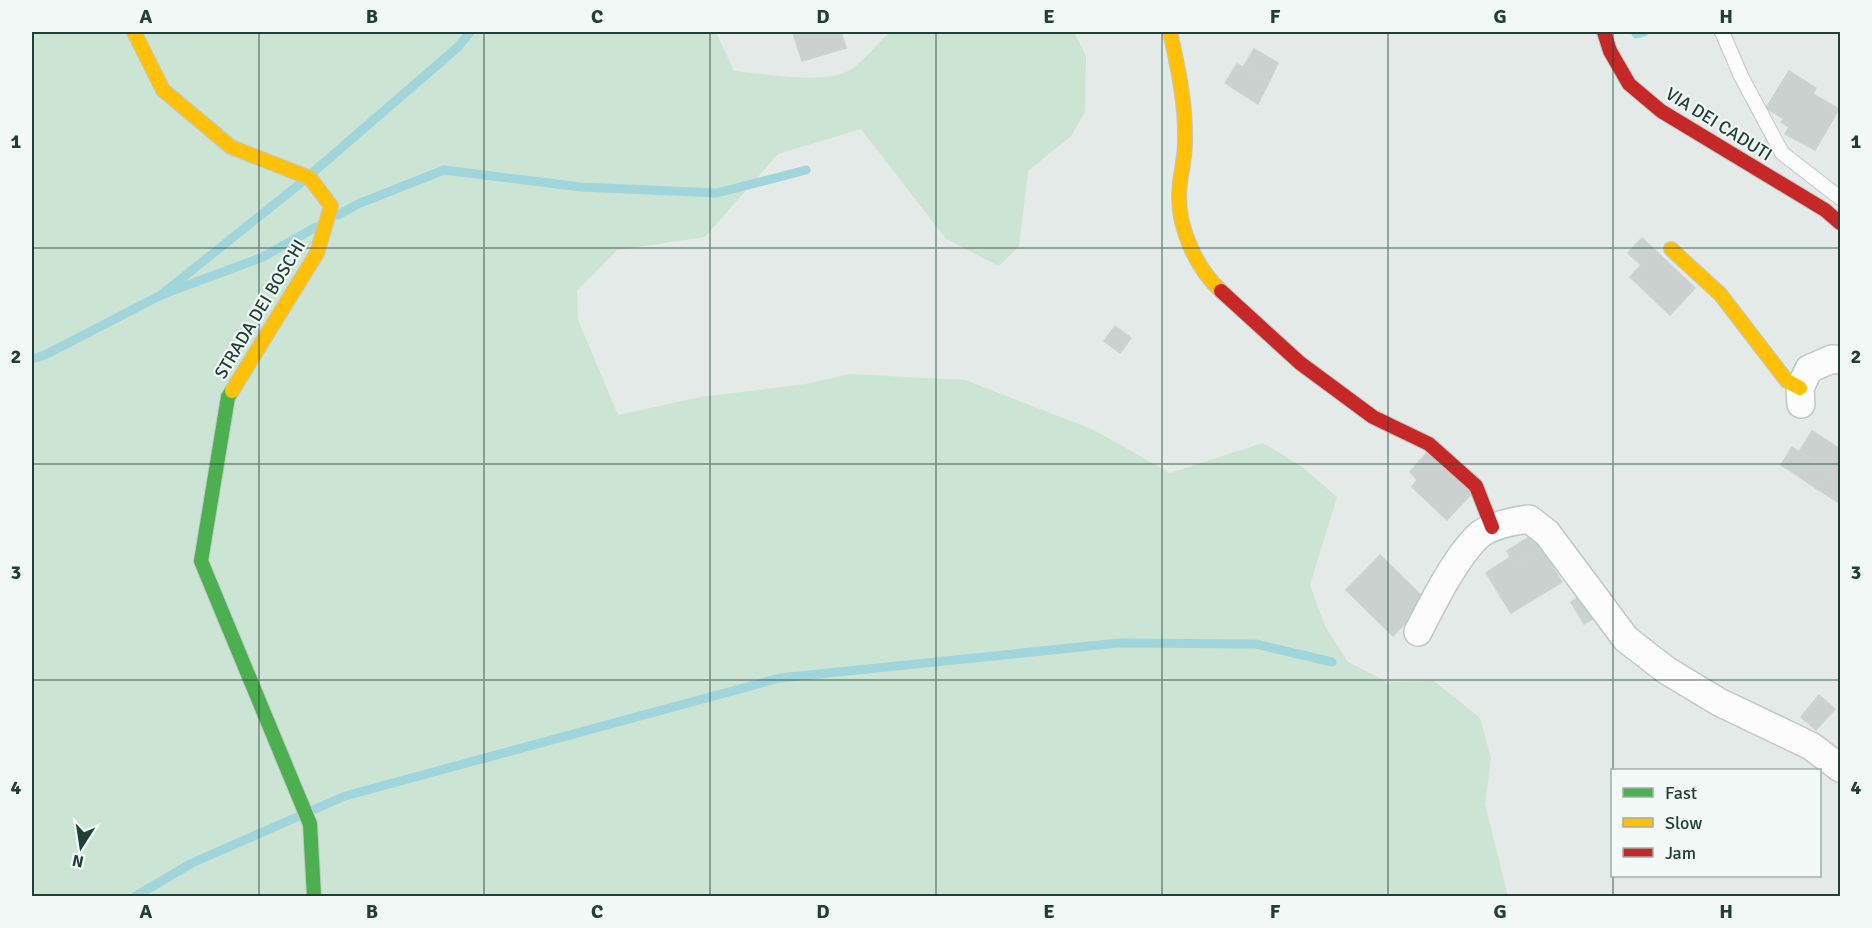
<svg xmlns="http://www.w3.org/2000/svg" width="1872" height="928" font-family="Signika,sans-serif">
<rect width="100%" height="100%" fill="#e4eae7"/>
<!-- green -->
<path fill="#cce4d3" d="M32,32H716L734,71C763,74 825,85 850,70C864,61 878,43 890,32H1074L1086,56L1085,112L1071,136L1028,171L1019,246L999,266L946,239L861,129L778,154L705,237L617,250L577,291L578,320L618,415L701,397L805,384L850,374L965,380L1094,430L1170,473L1263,443L1301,466L1337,497L1310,585L1325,626L1348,662L1387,682L1434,681L1480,718L1491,758L1485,804L1508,896H32Z"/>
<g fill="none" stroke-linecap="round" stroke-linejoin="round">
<!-- stream -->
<g stroke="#a1d5dc" stroke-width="9">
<polyline points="1636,34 1644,32"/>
<polyline points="311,174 458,47 470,32"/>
<polyline points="338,215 358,204 444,170 581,187 717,193 806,170"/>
<polyline points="161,295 263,257 316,227"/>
<polyline points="32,359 45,355 161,295 301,183"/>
<polyline points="136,896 192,863 345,796 780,678 1119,643 1256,644 1332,662"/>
</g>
</g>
<!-- building -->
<g fill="#cbd1cf" stroke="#cdd3d0" stroke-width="1.5">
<polygon points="797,32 841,32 846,48 802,61 793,33"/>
<polygon points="1254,49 1278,63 1269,82 1243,67"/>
<polygon points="1237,64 1269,82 1258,104 1225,83"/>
<polygon points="1789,71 1816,88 1813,94 1839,109 1815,150 1785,134 1789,127 1781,122 1784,119 1766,108"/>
<polygon points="1642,238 1655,250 1641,265 1628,253"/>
<polygon points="1655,250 1695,288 1670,315 1630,277"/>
<polygon points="1115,326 1131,338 1120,353 1104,341"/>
<polygon points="1812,431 1840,449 1839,503 1817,489 1829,471 1799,452"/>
<polygon points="1792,447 1799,452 1789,470 1781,465"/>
<polygon points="1429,450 1474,491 1447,520 1412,487 1417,480 1410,472"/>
<polygon points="1799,452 1829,471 1817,489 1789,470"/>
<polygon points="1532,535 1542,550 1516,566 1507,551"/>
<polygon points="1542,550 1562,582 1511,613 1486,573 1510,557 1516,566"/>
<polygon points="1380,555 1427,601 1393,636 1346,590"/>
<polygon points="1594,588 1607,611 1584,624 1571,602"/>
<polygon points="1819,695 1835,709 1816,730 1801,717"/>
</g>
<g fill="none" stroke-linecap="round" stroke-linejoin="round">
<!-- lane casing -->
<g stroke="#c1c7c4" stroke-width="16">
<polyline id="lane" points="1722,32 1741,76 1782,153 1840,198"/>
</g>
<!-- street casing -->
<g stroke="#c1c7c4" stroke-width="30">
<g id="street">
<polyline points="1801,404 1800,388 1809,369 1832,359 1840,360"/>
<path d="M1418,632C1433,603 1454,560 1477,537C1488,526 1514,521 1529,519L1547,533L1626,639L1666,670L1719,702L1811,746L1840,768"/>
</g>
</g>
<!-- fast casing -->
<g stroke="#c0c8c5" stroke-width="16">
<polyline id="fast" points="232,391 228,397 201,561 310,824 314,896"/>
</g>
<!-- slow casing -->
<g stroke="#c0c8c5" stroke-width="16">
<g id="slow">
<polyline points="134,32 163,90 231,147 310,178 331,206 317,253 232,391"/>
<path d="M1170,32C1178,67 1186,105 1185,142C1185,160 1179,178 1179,197C1179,230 1197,269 1221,291"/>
<polyline points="1671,249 1720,294 1787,381 1800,388"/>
</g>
</g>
<!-- jam casing -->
<g stroke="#c0c8c5" stroke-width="16">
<g id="jam">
<polyline points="1604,32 1610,51 1629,84 1661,111 1825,210 1840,223"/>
<polyline points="1221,291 1300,363 1373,417 1429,444 1476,486 1492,527"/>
</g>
</g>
<!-- lane -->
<use href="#lane" stroke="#fbfcfb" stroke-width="14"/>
<!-- street -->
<use href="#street" stroke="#fbfcfb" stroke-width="27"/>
<!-- fast -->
<use href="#fast" stroke="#4caf50" stroke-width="14"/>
<!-- slow -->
<use href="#slow" stroke="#ffc107" stroke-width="14"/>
<!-- jam -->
<use href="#jam" stroke="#c62828" stroke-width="14"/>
</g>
<!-- grid -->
<path fill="none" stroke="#204037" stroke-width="1.5" stroke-opacity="0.55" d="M259,32V896M484,32V896M710,32V896M936,32V896M1162,32V896M1388,32V896M1613,32V770M32,248H1840M32,464H1840M32,680H1840M1613,876V896"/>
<g text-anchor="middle" stroke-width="4.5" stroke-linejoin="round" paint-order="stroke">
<!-- street labels -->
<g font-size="18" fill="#204037" stroke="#f2f9f6">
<text transform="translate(1719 124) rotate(32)" y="6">VIA DEI CADUTI</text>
<text transform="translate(260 309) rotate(-59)" y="6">STRADA DEI BOSCHI</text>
</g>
</g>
<!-- border -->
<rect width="1872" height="928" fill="none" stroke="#f2f9f6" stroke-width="66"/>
<!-- legend -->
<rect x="1611" y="769" width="210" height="108" fill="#f2f9f6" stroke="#9eafaa" stroke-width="1.5"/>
<rect x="1623" y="788" width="30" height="9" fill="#4caf50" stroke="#9eafaa" stroke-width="1.5"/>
<text x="1665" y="799" font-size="18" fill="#204037">Fast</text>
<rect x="1623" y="818" width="30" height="9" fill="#ffc107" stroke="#9eafaa" stroke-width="1.5"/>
<text x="1665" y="829" font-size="18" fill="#204037">Slow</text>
<rect x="1623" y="848" width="30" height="9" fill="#c62828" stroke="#9eafaa" stroke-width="1.5"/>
<text x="1665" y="859" font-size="18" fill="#204037">Jam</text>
<!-- north arrow -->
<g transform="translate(81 847) rotate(192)" stroke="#f2f9f6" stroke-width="4.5" paint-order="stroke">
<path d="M0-4.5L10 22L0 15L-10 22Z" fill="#204037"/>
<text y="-9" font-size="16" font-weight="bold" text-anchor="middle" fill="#204037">N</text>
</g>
<rect x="33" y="33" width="1806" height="862" fill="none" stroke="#204037" stroke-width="2"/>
<g font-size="20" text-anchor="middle" font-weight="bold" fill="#204037">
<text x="146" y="23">A</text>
<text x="372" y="23">B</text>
<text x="597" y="23">C</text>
<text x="823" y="23">D</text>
<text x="1049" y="23">E</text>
<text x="1275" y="23">F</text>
<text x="1500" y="23">G</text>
<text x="1726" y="23">H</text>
<text x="16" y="148">1</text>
<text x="1856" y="148">1</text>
<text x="16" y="363">2</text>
<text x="1856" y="363">2</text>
<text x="16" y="579">3</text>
<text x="1856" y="579">3</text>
<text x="16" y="794">4</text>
<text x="1856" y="794">4</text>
<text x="146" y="918">A</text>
<text x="372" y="918">B</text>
<text x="597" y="918">C</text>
<text x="823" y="918">D</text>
<text x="1049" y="918">E</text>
<text x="1275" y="918">F</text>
<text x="1500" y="918">G</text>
<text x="1726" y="918">H</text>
</g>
</svg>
